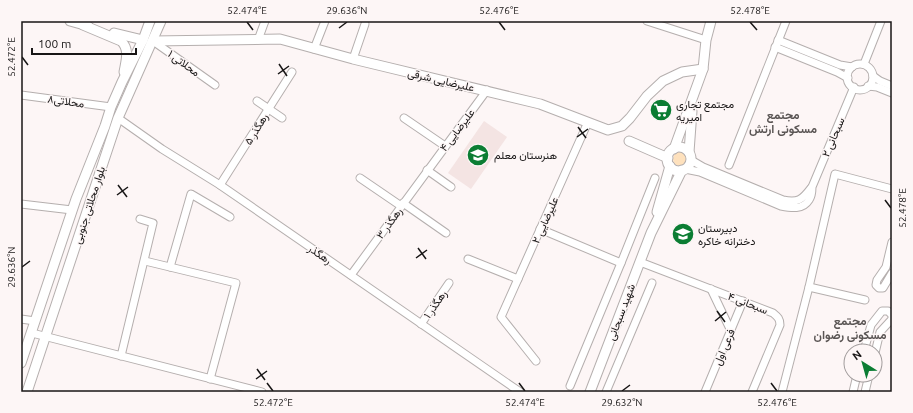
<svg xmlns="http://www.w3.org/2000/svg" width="913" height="413" font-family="Ubuntu,Vazirmatn,sans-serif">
<rect width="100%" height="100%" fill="#fdf6f6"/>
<!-- built -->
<polygon fill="#f4e4e3" points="484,121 507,137 471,189 448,173"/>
<!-- green -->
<circle fill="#fee1bd" cx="680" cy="159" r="7"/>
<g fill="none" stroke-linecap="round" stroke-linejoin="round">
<!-- minor casing -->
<g stroke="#b5afae" stroke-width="9">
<g id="minor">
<polyline points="647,21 706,40"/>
<polyline points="258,40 265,21"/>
<polyline points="778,40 840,65 852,67"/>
<polyline points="153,41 215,85"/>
<polyline points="775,47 837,72 848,78"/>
<polyline points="314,49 325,21"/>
<polyline points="353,59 365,24"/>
<polyline points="864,64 881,21"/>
<circle cx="860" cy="77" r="13"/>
<polyline points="873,76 880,81 892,86"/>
<polyline points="868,86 877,87 892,93"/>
<polyline points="21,95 111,107"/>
<polyline points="257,101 282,118"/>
<polyline points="118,118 162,149 220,185 520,392"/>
<polyline points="404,118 445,146"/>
<path d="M691,160L703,167L783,200C798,203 802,200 811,188"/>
<polyline points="729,165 786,21"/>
<path d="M685,169L700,172L781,206C791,208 803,210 809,200C811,197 812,190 812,187L854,87"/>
<polyline points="427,170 451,187"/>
<polyline points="360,178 401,206"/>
<polyline points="220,185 292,72"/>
<polyline points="403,203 446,233"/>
<polyline points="21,204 72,210"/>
<polyline points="540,229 621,263"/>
<polyline points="892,242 886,267 877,280 876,285 879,288 883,288 892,273"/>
<polyline points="468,259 518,279"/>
<polyline points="145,261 236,283 210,379"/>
<path d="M640,262L773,313C778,317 780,319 780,325L752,392"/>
<polyline points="170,267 191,194 230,217"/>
<polyline points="351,275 487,90"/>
<polyline points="809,287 865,300"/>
<polyline points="711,289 731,331"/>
<polyline points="21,319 35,321"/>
<polyline points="421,324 449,283"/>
<polyline points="32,333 262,392"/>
<polyline points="864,351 871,325 882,311 888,311 892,315 892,319 880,332 875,353"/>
<polyline points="121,356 153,223 140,219"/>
<polyline points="536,361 501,317 588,122"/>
<polyline points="570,386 621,263 655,178"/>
<polyline points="606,392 652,283"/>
<polyline points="705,392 743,301"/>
<polyline points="782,392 809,287 835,174 892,189"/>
<polyline points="853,392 857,375"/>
<polyline points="865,392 869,375"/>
</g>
</g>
<!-- tertiary casing -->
<g stroke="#b5afae" stroke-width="11">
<g id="tertiary">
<polyline points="70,21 88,26"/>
<path d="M83,25L121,41C130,49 126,61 124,72"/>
<polyline points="114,33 143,40"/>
<polyline points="153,41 280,39 353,59 540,104 608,130 622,126 630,118 647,96 663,81 682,72 703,69"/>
<polyline points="629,141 668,158"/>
<circle cx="679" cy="159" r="12"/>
<polyline points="674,149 703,69 706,40 711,21"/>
<polyline points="689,152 692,111"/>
<polyline points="657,212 670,166"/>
<polyline points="21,363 76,199 105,126 111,107 122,82 143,40 150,21"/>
<polyline points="27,392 118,118 161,21"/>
<polyline points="590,392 651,233 682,170"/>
</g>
</g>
<!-- minor -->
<use href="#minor" stroke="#fff" stroke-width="7"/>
<!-- tertiary -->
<use href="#tertiary" stroke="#fff" stroke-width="9"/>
</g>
<!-- ticks -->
<path fill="none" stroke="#181616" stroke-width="1.5" d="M247,22L253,30M499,22L505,30M750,22L757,30M339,28L347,22M22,57L28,65M279,64L287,76M278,74L289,66M578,127L586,138M577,137L588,129M118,185L127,197M117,195L128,187M885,200L891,208M418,248L426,259M416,258L427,250M22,267L30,261M717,311L725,322M715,321L726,312M257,369L265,380M256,379L267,371M267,383L273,391M519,383L525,391M771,383L777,391M622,391L630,385"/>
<!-- icons -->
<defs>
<g id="supermarket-disc" transform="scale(1.15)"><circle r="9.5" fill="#0b7d33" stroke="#fdf6f6"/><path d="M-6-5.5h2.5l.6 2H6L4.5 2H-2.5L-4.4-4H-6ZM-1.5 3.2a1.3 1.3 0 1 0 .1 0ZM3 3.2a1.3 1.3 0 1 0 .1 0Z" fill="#fff"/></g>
<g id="school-disc" transform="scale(1.15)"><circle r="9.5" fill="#0b7d33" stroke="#fdf6f6"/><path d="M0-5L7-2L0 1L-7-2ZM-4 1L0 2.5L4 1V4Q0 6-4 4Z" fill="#fff"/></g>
</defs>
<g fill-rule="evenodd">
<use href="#supermarket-disc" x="661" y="110"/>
<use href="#school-disc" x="478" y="155"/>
<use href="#school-disc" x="683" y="234"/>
</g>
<g text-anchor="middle" stroke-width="3" stroke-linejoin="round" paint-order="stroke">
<!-- street labels -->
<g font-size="11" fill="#181616" stroke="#fdf6f6">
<text transform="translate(184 63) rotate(36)" y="4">۱ محلاتی</text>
<text transform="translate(441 80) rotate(13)" y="4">علیرضایی شرقی</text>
<text transform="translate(66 101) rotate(8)" y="4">محلاتی۸</text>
<text transform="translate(256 129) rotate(-58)" y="4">۵ رهگذر</text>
<text transform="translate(457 130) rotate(-53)" y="4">۴ علیرضایی</text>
<text transform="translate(833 137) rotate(-67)" y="4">سبحانی ۲</text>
<text transform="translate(89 205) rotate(-72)" y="4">بلوار محلاتی جنوبی</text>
<text transform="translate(545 220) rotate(-66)" y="4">۲ علیرضایی</text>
<text transform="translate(389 223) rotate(-54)" y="4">۳ رهگذر</text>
<text transform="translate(320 254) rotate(35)" y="4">رهگذر</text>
<text transform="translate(748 303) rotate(21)" y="4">سبحانی ۴</text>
<text transform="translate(435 304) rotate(-55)" y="4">۱ رهگذر</text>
<text transform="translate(621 312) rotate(-69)" y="4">شهید سبحانی</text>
<text transform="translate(724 347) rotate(-67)" y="4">فرعی اول</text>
</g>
<!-- poi labels -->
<g font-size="11" fill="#181616" stroke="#fdf6f6" text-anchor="start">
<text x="676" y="108">مجتمع تجاری<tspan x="676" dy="13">امیریه</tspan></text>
<text x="494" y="159">هنرستان معلم</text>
<text x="698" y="232">دبیرستان<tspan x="698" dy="13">دخترانه خاکره</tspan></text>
</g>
<!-- neighbourhood labels -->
<g font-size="12" font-weight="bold" fill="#5a5554" stroke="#fdf6f6">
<text x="783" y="119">مجتمع<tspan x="783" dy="14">مسکونی ارتش</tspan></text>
<text x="850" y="325">مجتمع<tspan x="850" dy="14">مسکونی رضوان</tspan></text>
</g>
</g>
<!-- border -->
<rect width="913" height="413" fill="none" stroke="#fdf6f6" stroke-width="44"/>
<!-- north arrow -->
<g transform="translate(863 363) rotate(323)"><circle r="19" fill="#fdf6f6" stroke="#a19c9c"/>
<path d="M0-3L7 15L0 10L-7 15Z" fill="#0b7d33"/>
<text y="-6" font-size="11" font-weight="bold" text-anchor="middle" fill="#181616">N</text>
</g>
<!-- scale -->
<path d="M32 48v6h104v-6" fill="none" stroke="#181616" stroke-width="2"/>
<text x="38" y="48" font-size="12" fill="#181616" stroke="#fdf6f6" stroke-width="3" paint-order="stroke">100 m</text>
<rect x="22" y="22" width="869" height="369" fill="none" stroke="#181616" stroke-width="1.5"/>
<g font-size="10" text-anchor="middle" fill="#181616">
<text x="247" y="14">52.474°E</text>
<text x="347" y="14">29.636°N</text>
<text x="499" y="14">52.476°E</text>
<text x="750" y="14">52.478°E</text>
<text transform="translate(11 57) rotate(-90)" y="4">52.472°E</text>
<text transform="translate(902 208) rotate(-90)" y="4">52.478°E</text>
<text transform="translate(11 267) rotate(-90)" y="4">29.636°N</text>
<text x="273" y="406">52.472°E</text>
<text x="525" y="406">52.474°E</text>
<text x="622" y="406">29.632°N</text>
<text x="777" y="406">52.476°E</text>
</g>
</svg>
